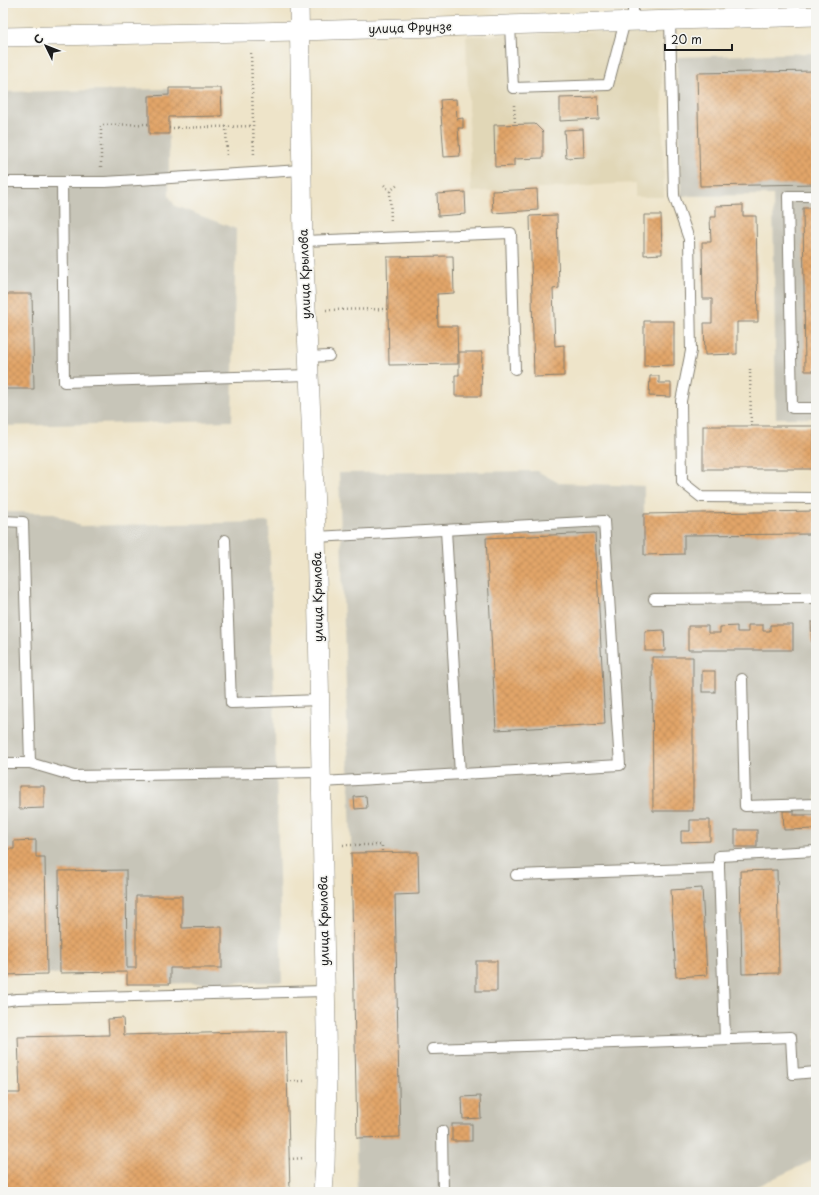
<svg xmlns="http://www.w3.org/2000/svg" width="819" height="1195" font-family="'Playpen Sans',sans-serif">
<defs>
<pattern id="building-cross-hatch" width="8" height="8" patternUnits="userSpaceOnUse"><rect width="8" height="8" fill="#e2a569"/><path d="M0 0l8 8M0 8l8-8" fill="none" stroke="#c18d5a"/></pattern>
</defs>
<rect width="100%" height="100%" fill="#f6f6f2"/>
<filter id="ink" filterUnits="userSpaceOnUse"><feTurbulence type="fractalNoise" baseFrequency=".025" numOctaves="2"/><feDisplacementMap in="SourceGraphic" scale="8" xChannelSelector="R" yChannelSelector="G"/><feConvolveMatrix kernelMatrix="1 2 1 2 8 2 1 2 1" color-interpolation-filters="sRGB"/></filter>
<filter id="wash" filterUnits="userSpaceOnUse"><feTurbulence type="fractalNoise" baseFrequency=".012" numOctaves="4" result="noise"/><feDisplacementMap in="SourceGraphic" scale="16" xChannelSelector="R" yChannelSelector="G"/><feGaussianBlur stdDeviation="0.9" result="paint"/><feColorMatrix in="noise" values="0 0 0 0 0 0 0 0 0 0 0 0 0 0 0 0 0 1.4 0 .05"/><feComposite in="paint" operator="in"/></filter>
<g filter="url(#wash)">
<rect width="100%" height="100%" fill="#eee4c9"/>
<!-- built -->
<polygon fill="#e1d7b7" points="661,29 664,197 635,197 635,183 471,192 466,36"/>
<!-- industrial -->
<g fill="#c7c5b8">
<polygon points="816,53 816,483 814,483 814,418 776,418 773,195 681,196 677,57"/>
<polygon points="221,88 222,116 169,117 169,196 175,206 236,229 232,421 3,426 3,92"/>
<polygon points="537,471 559,483 644,486 644,514 816,511 816,1159 744,1192 357,1192 351,838 339,473"/>
<polygon points="3,512 52,513 81,526 269,522 282,982 127,984 127,972 3,975"/>
</g>
<g id="blocks">
<!-- building -->
<g fill="url(#building-cross-hatch)">
<polygon points="816,71 816,184 700,186 697,73"/>
<polygon points="169,88 221,88 222,116 169,117 169,134 149,134 149,96 169,95"/>
<polygon points="598,97 599,119 560,121 560,98"/>
<polygon points="456,99 457,119 463,118 463,128 458,128 460,156 444,157 440,100"/>
<polygon points="535,124 543,132 543,158 514,159 514,166 495,167 494,125"/>
<polygon points="583,129 584,157 566,158 564,130"/>
<polygon points="537,189 538,210 493,213 492,191"/>
<polygon points="465,192 466,214 438,216 437,194"/>
<polygon points="743,205 743,216 756,216 758,322 737,322 737,354 705,355 704,323 712,323 712,299 703,299 702,242 711,242 710,217 716,217 716,206"/>
<polygon points="803,208 816,208 816,371 805,371"/>
<polygon points="557,215 559,288 553,289 555,346 564,345 564,376 534,377 530,216"/>
<polygon points="644,215 661,215 662,254 644,255"/>
<polygon points="451,256 453,256 454,293 437,294 438,326 457,326 458,364 389,365 387,257"/>
<polygon points="3,294 32,294 34,389 3,389"/>
<polygon points="644,321 674,321 674,365 644,366"/>
<polygon points="459,352 482,352 481,396 455,396 455,375 459,375"/>
<polygon points="650,376 659,376 659,383 671,383 671,397 649,396"/>
<rect x="703" y="426" width="111" height="43"/>
<polygon points="816,511 816,534 684,535 684,554 644,555 644,514"/>
<polygon points="595,533 605,724 496,730 486,538"/>
<polygon points="811,622 816,622 816,643 812,644"/>
<polygon points="748,625 763,625 763,631 770,631 770,625 793,625 793,650 688,650 688,626 708,626 708,633 720,633 720,627 737,626 737,632 748,632"/>
<polygon points="664,630 665,651 645,651 645,631"/>
<polygon points="652,657 693,657 693,811 653,811"/>
<rect x="702" y="671" width="13" height="21"/>
<polygon points="19,786 44,786 44,808 19,809"/>
<polygon points="366,796 367,808 355,809 354,797"/>
<polygon points="783,811 794,811 794,815 816,815 816,829 784,830"/>
<polygon points="690,820 710,820 710,841 681,842 681,831 690,831"/>
<rect x="735" y="830" width="22" height="17"/>
<polygon points="36,840 36,857 45,857 47,974 3,975 3,849 14,849 14,841"/>
<polygon points="418,852 419,894 395,895 400,1137 357,1138 351,853"/>
<polygon points="126,870 127,968 136,968 136,896 182,896 182,928 222,927 222,968 170,968 170,984 127,984 127,972 60,973 59,871"/>
<polygon points="777,870 779,973 742,974 740,871"/>
<polygon points="702,888 707,975 676,977 671,890"/>
<rect x="476" y="961" width="21" height="30"/>
<polygon points="123,1018 124,1035 286,1031 290,1192 3,1192 3,1093 20,1093 18,1037 109,1035 108,1019"/>
<polygon points="480,1096 481,1118 463,1119 462,1097"/>
<rect x="452" y="1124" width="20" height="17"/>
</g>
</g>
</g>
<g filter="url(#ink)">
<use href="#blocks" fill-opacity="0" stroke="#858072" stroke-width="1"/>
<g fill="none" stroke-linecap="round" stroke-linejoin="round">
<!-- service casing -->
<g stroke="#858072" stroke-width="12">
<g id="service">
<polyline points="633,3 633,21"/>
<polyline points="670,20 674,196 689,239 691,351 681,401 682,482 701,497 816,498"/>
<polyline points="510,25 513,88 608,85 625,21"/>
<polyline points="3,182 105,182 301,170"/>
<polyline points="62,182 64,382 309,375"/>
<polyline points="816,196 788,196 792,408 816,408"/>
<polyline points="303,241 511,233 515,369"/>
<polyline points="308,357 329,356"/>
<polyline points="3,521 23,522 30,763"/>
<polyline points="446,530 460,774"/>
<polyline points="316,537 604,521 620,765 322,782"/>
<polyline points="225,540 231,703 320,700"/>
<polyline points="654,599 816,598"/>
<polyline points="742,679 745,806 816,804"/>
<polyline points="3,763 30,763 74,776 321,772"/>
<polyline points="719,868 725,1039"/>
<polyline points="516,875 719,868 719,856 816,851"/>
<polyline points="3,1001 17,999 325,991"/>
<polyline points="432,1049 791,1037 793,1074 816,1072"/>
<polyline points="442,1131 443,1192"/>
</g>
</g>
<!-- minor casing -->
<g stroke="#858072" stroke-width="20">
<g id="minor">
<polyline points="299,3 303,241 316,530 321,767 327,1080 325,1165 323,1192"/>
<polyline points="3,37 299,31 816,16"/>
</g>
</g>
<!-- path -->
<g stroke="#858072" stroke-width="2.5" stroke-dasharray="1 3" stroke-linecap="butt">
<polyline points="251,53 254,156"/>
<polyline points="514,105 515,124"/>
<polyline points="226,126 227,158"/>
<polyline points="169,128 253,126"/>
<polyline points="101,167 101,125 149,124"/>
<polyline points="384,185 390,191 399,184"/>
<polyline points="390,191 391,222"/>
<polyline points="326,310 388,309"/>
<polyline points="750,369 751,426"/>
<polyline points="343,845 382,845 382,853"/>
<polyline points="287,1081 307,1081"/>
<polyline points="289,1159 305,1158"/>
</g>
<!-- service -->
<use href="#service" stroke="#fff" stroke-width="10"/>
<!-- minor -->
<use href="#minor" stroke="#fff" stroke-width="19"/>
</g>
</g>
<g text-anchor="middle" stroke-width="3.5" stroke-linejoin="round" paint-order="stroke">
<!-- street labels -->
<g font-size="12" fill="#1c1c1c" stroke="#f6f6f2">
<text transform="translate(410 28) rotate(-2)" y="4">улица Фрунзе</text>
<text transform="translate(305 274) rotate(-92)" y="4">улица Крылова</text>
<text transform="translate(318 597) rotate(-91)" y="4">улица Крылова</text>
<text transform="translate(324 921) rotate(-91)" y="4">улица Крылова</text>
</g>
</g>
<!-- margin -->
<rect width="819" height="1195" fill="none" stroke="#f6f6f2" stroke-width="16"/>
<!-- north arrow -->
<g transform="translate(46 46) rotate(313)" stroke="#f6f6f2" stroke-width="3" paint-order="stroke">
<path d="M0-3L7 15L0 10L-7 15Z" fill="#1c1c1c"/>
<text y="-6" font-size="11" font-weight="bold" text-anchor="middle" fill="#1c1c1c">С</text>
</g>
<!-- scale -->
<path d="M665 44v6h67v-6" fill="none" stroke="#1c1c1c" stroke-width="2"/>
<text x="671" y="44" font-size="12" fill="#1c1c1c" stroke="#f6f6f2" stroke-width="3" paint-order="stroke">20 m</text>
</svg>
